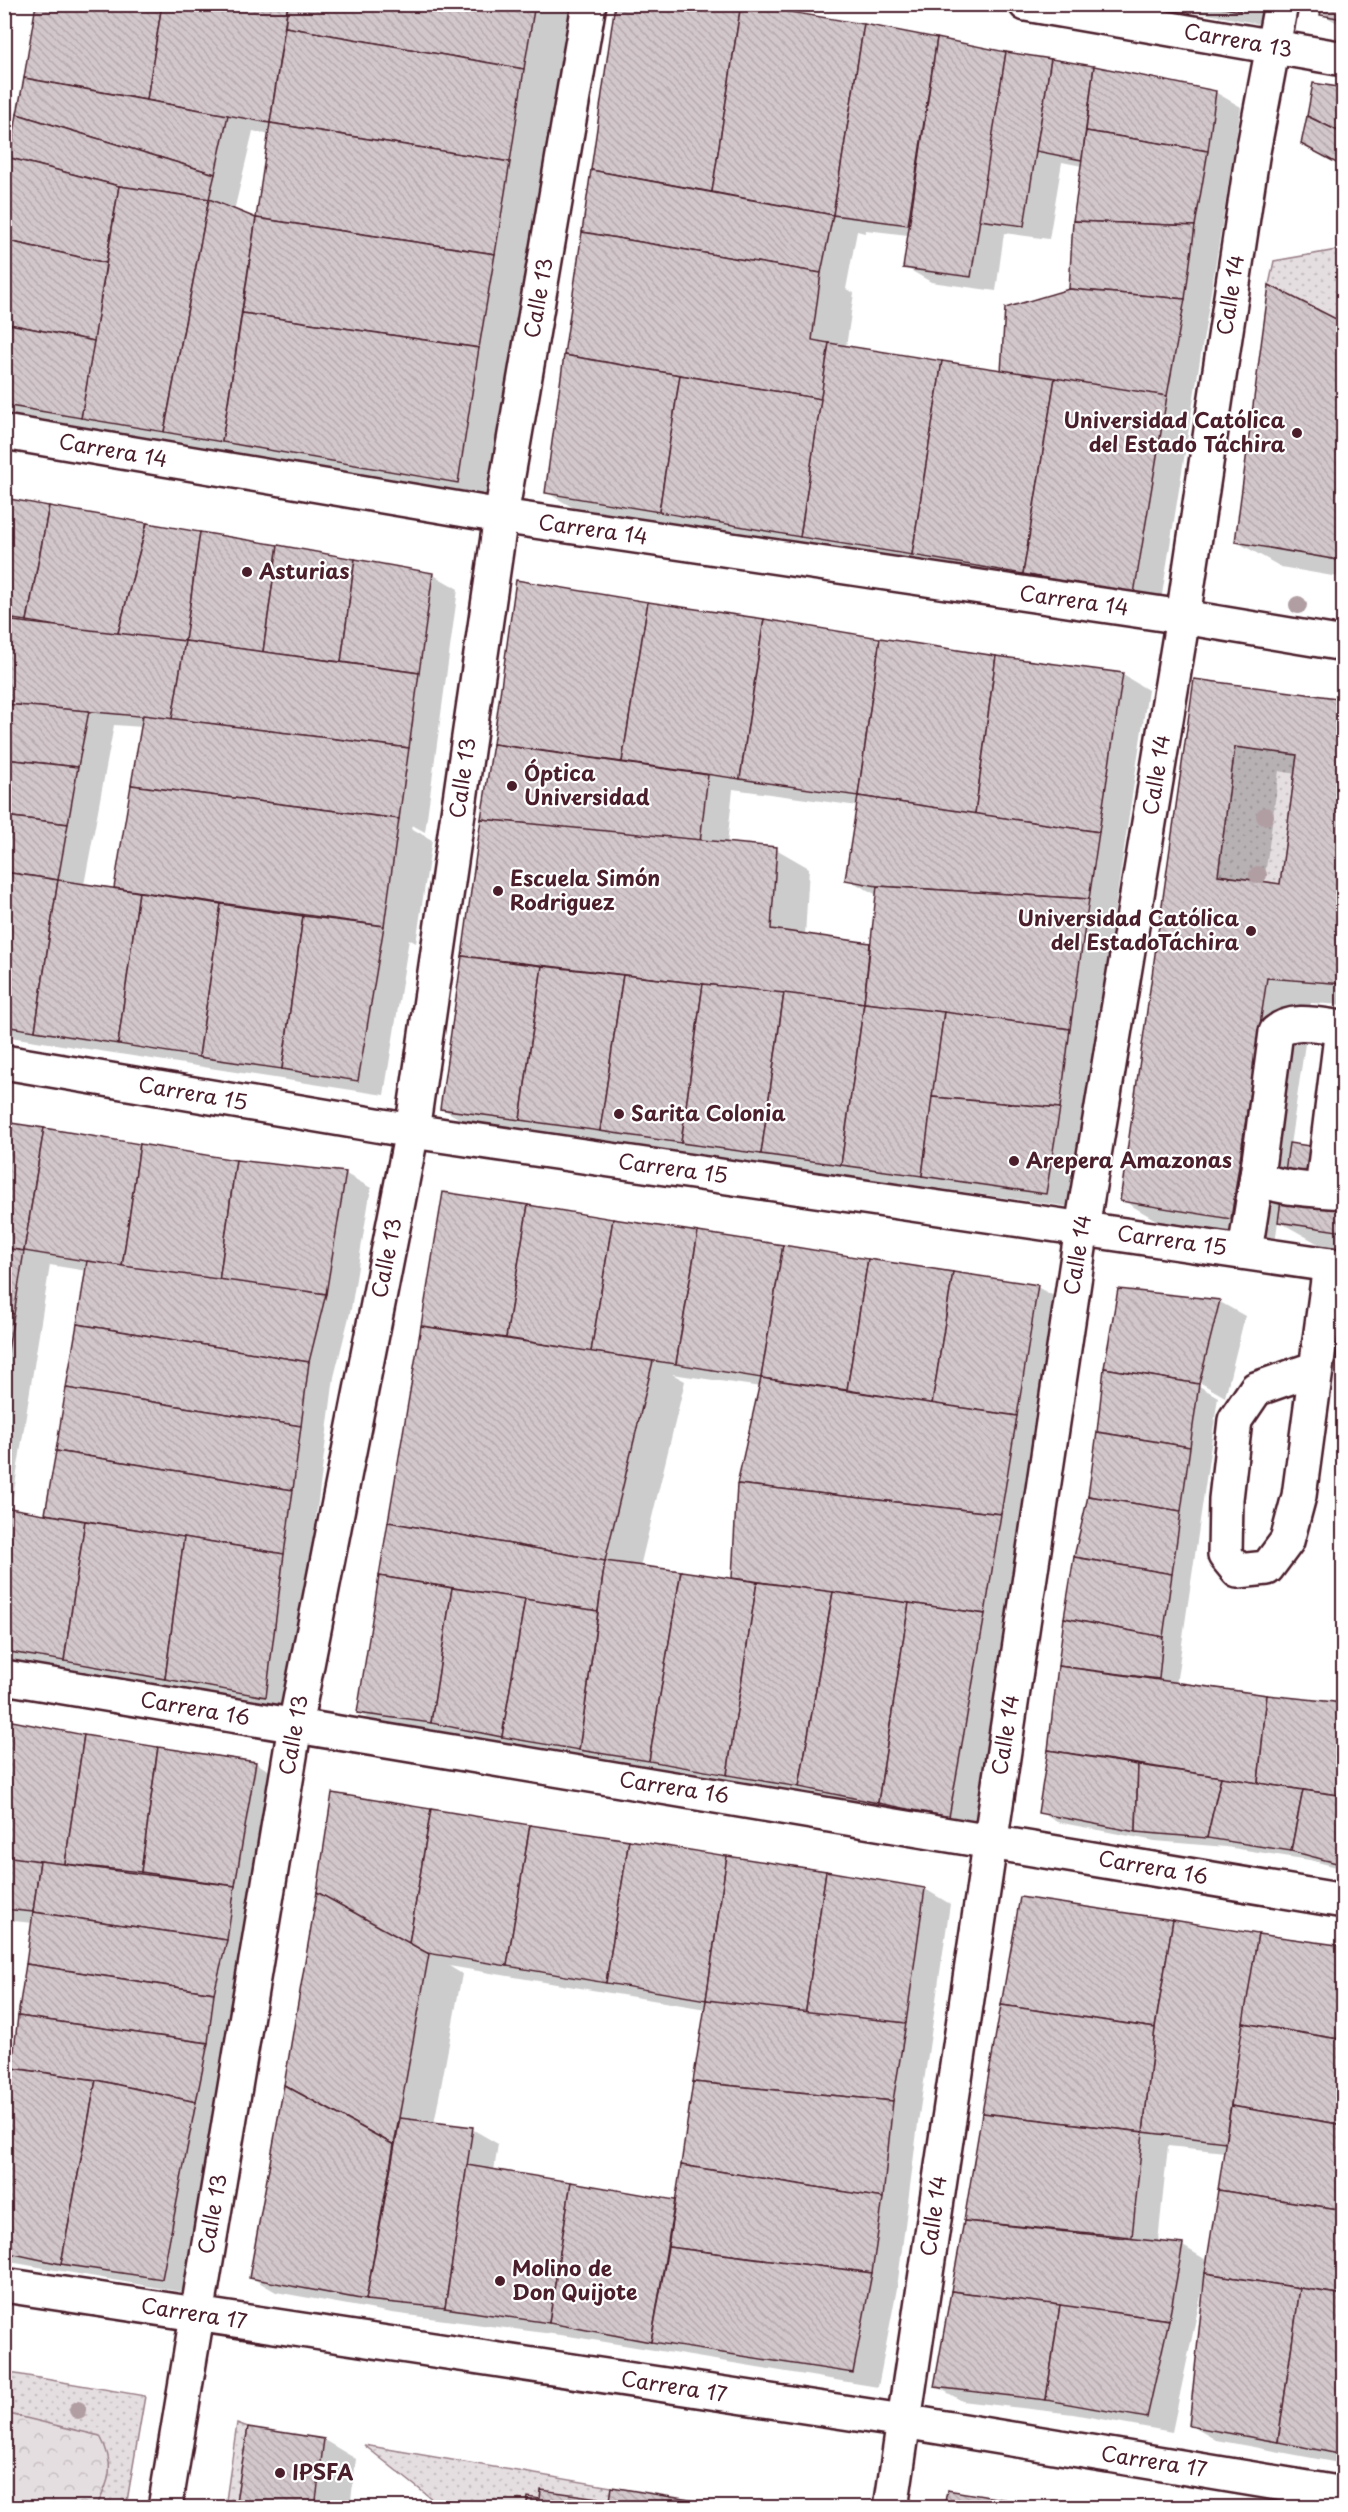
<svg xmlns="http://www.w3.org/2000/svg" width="1348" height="2512" font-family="'Playpen Sans',sans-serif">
<defs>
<pattern id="grass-dots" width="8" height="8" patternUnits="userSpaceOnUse" patternTransform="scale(1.5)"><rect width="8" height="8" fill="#e5dee0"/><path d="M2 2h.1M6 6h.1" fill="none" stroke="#c6bec0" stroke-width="1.8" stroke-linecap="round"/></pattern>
<pattern id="forest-crowns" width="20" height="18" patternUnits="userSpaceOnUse" patternTransform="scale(1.5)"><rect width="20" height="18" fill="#e5dee0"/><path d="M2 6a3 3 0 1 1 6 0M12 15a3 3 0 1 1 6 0" fill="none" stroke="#c6bec0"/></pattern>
<pattern id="building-back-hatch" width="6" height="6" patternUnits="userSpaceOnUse" patternTransform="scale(1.5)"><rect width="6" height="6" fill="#d2c7cb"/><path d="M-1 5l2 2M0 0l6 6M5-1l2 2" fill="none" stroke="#b6aaae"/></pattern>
</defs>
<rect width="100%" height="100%" fill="#fff"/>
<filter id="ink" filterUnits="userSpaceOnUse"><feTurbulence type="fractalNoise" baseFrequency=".0167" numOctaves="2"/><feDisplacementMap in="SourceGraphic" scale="12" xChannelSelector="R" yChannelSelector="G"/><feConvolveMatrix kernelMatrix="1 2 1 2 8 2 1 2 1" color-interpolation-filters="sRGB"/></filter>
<g filter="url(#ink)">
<!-- grass -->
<g fill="url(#grass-dots)" stroke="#987e86" stroke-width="1.5">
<polygon points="1343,249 1343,323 1269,285 1274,261"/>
<polygon points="1235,747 1297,755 1280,884 1218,875"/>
<polygon points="4,2372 145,2396 126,2507 5,2507"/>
<polygon points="237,2423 248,2427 235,2507 225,2508"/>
<polygon points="364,2445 612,2487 609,2507 442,2507"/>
</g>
<!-- forest -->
<path fill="url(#forest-crowns)" stroke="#987e86" stroke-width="1.5" d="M5,2413L100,2436C115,2464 111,2480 96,2507H5Z"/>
<!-- shadow -->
<g fill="#0003" fill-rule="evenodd">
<path d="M38,4H570L491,500L4,414V197ZM253,131L270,135L257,220L234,211Z"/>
<path d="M617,4L864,26L1215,92L1241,107L1160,607L572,507L546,492ZM1062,162L1082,166L1070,290L1003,374L846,347L854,293L846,289L857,231L865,233L866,230L908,235L905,267L931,282L996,291L1004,233L1049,239Z"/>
<polygon points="1156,4 1269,4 1265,25"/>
<polygon points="1344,4 1344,27 1322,14"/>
<polygon points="1344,325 1344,578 1281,567 1237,542"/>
<path d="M4,500L432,574L458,589L425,832L412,825L411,828L432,840L416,943L409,939L384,1095L4,1036ZM11,617L41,623L40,625L11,622ZM114,725L143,727L116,890L84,885Z"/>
<path d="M518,582L1123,675L1148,690L1114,915L1121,919L1102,1047L1095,1046L1072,1207L467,1123L441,1108ZM733,789L858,806L847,879L877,895L871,945L805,936L809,868L776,849L727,844Z"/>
<path d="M1195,680L1344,701V1005L1311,1003L1290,1145L1344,1152V1250L1324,1247L1278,1221L1275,1244L1166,1226L1122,1200ZM1279,771L1296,774L1281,886L1264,883Z"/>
<path d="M4,1124L236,1162L346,1174L371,1188L351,1309L334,1377L291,1711L4,1660ZM50,1265L87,1271L47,1516L11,1510Z"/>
<path d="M444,1194L1037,1287L1063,1301L1010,1630L974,1830L384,1727L358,1713ZM672,1374L761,1387L733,1578L736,1581L640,1567L685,1381Z"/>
<polygon points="1120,1290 1220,1302 1245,1316 1225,1397 1194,1379 1192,1382 1218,1397 1176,1685 1344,1704 1344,1869 1310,1860 1226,1847 1155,1841 1057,1822 1040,1812 1054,1752 1049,1749 1059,1666 1090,1496"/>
<polygon points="4,1722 256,1763 281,1778 188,2293 4,2261 4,2068 13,2070 33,1923 4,1920"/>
<path d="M925,1889L950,1904L919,2116L897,2288L878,2387L575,2337L392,2313L276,2292L250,2277L319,1892ZM449,1966L706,2009L676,2202L494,2171L498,2144L472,2129L434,2124L462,1974Z"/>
<path d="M1021,1898L1344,1946V2464L1216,2440L1190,2425L1205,2286L1203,2285L1172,2432L1073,2414L962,2401L936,2386ZM1168,2146L1225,2152L1208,2261L1183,2246L1158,2242Z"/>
<polygon points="324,2440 356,2459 350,2508 316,2508"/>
<polygon points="597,2499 611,2507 733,2508 528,2508"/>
</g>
<!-- building -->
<g fill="url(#building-back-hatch)" stroke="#4a1f2b" stroke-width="1.5" fill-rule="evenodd">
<polygon points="36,4 162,4 147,100 24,78"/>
<polygon points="162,4 288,4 270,123 147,100"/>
<polygon points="288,4 535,4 524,69 285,27"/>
<polygon points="615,4 741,4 712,192 591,170"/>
<polygon points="741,4 864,24 833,215 712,192"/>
<polygon points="1203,4 1241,4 1240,11"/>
<polygon points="1323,4 1344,4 1344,19 1320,15"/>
<polygon points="864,24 937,38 908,225 833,215"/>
<polygon points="285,27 524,69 510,162 270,123"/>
<polygon points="937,38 1006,52 971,277 903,268"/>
<polygon points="1006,52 1051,59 1024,226 979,220"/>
<polygon points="1051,59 1094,66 1082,160 1036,151"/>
<polygon points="1094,66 1216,91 1208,151 1086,131"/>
<polygon points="24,78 228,115 215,174 17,114"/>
<polygon points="1313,83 1344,88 1344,134 1307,116"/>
<polygon points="17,114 215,174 209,199 119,186 10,158"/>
<polygon points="1307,116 1344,134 1344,167 1301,144"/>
<polygon points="270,123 510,162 495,254 256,218"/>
<polygon points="1086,131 1208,151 1195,226 1073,221"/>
<polygon points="10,158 119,186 106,263 4,240 4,188"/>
<polygon points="591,170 833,215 821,273 582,232"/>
<polygon points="119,186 209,199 164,432 81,418"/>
<polygon points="209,199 256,218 222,442 164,432"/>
<polygon points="256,218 495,254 479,348 242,313"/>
<polygon points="1073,221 1195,226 1185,299 1069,289"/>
<polygon points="582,232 821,273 812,340 829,343 821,399 564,355"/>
<polygon points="4,240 106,263 94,341 4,323"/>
<polygon points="1269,285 1344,323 1344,561 1235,542"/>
<polygon points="1069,289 1185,299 1167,396 1001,372 1005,308"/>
<polygon points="242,313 479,348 458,483 222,442"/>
<polygon points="4,323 94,341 81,418 4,405"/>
<polygon points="829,343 942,361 912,555 800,537"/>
<polygon points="564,355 680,375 659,512 545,493"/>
<polygon points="942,361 1055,378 1023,574 912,555"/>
<polygon points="680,375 821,399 800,537 659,512"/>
<polygon points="1055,378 1167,396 1134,594 1023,574"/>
<polygon points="4,498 49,506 27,621 4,618"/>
<polygon points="49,506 147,523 117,637 27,621"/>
<polygon points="147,523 200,532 185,641 117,637"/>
<polygon points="200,532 278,545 263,652 185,641"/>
<polygon points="278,545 355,559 341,662 263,652"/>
<polygon points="355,559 433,573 419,673 341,662"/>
<polygon points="516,580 648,602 622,762 493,744"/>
<polygon points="648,602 764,619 740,779 622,762"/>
<polygon points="764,619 880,638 858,796 740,779"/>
<polygon points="4,620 185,641 172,719 4,704"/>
<polygon points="880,638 996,656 975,814 858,796"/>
<polygon points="185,641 419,673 409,748 172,719"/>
<polygon points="996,656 1123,673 1099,832 975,814"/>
<path d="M1194,679L1344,699V984L1267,978L1231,1219L1120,1201ZM1235,747L1297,755L1280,884L1218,875Z"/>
<polygon points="4,704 89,711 78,767 4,759"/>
<polygon points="143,715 409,748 399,819 131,785"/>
<polygon points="493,744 708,775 700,842 481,819"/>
<polygon points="4,759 78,767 68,824 4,816"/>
<polygon points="131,785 399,819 384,926 114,888"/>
<polygon points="858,796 1099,832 1089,899 877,886 845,880"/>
<polygon points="4,816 68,824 58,880 4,872"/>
<polygon points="481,819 777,847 771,929 870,943 864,1003 462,956"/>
<polygon points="4,872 58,880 35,1031 4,1026"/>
<polygon points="58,880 139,892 118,1044 35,1031"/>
<polygon points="877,886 1089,899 1070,1029 864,1003"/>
<polygon points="139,892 221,904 199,1057 118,1044"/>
<polygon points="221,904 303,916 282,1069 199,1057"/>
<polygon points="303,916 384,926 358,1081 282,1069"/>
<polygon points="462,956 542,966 520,1120 440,1109"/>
<polygon points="542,966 623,975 600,1131 520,1120"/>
<polygon points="623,975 703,984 681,1143 600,1131"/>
<polygon points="703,984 784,993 761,1154 681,1143"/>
<polygon points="784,993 864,1003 841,1165 761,1154"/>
<polygon points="864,1003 944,1012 922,1176 841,1165"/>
<polygon points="944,1012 1070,1029 1060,1108 932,1097"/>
<polygon points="932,1097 1060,1108 1046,1194 922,1176"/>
<polygon points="4,1122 44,1128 24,1251 4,1248"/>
<polygon points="44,1128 140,1144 122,1267 24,1251"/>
<polygon points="1289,1143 1344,1151 1344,1232 1278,1222"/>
<polygon points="140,1144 236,1160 219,1282 122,1267"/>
<polygon points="236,1160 346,1172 326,1294 219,1282"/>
<polygon points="443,1192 528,1205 506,1338 421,1326"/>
<polygon points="528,1205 613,1219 591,1352 506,1338"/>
<polygon points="613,1219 698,1232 676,1364 591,1352"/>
<polygon points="698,1232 783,1245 761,1378 676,1364"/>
<polygon points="783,1245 868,1259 847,1390 761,1378"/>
<polygon points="4,1248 24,1251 14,1314 4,1312"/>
<polygon points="868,1259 953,1272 932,1404 847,1390"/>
<polygon points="87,1261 326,1294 309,1362 77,1324"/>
<polygon points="953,1272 1038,1285 1017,1416 932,1404"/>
<polygon points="1118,1289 1220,1300 1199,1384 1104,1368"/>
<polygon points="4,1312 14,1314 4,1375"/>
<polygon points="77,1324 309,1362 301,1426 66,1388"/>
<polygon points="421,1326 653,1361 605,1561 388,1522"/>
<polygon points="1104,1368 1199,1384 1190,1447 1097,1432"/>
<polygon points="761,1378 1017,1416 1001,1514 737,1484"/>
<polygon points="66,1388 301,1426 293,1490 56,1451"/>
<polygon points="1097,1432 1190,1447 1181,1511 1088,1496"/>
<polygon points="56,1451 293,1490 284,1554 45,1514"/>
<polygon points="737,1484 1001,1514 985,1614 732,1578"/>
<polygon points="1088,1496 1181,1511 1172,1574 1074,1557"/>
<polygon points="4,1507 85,1521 64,1661 4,1651"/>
<polygon points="85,1521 184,1537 165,1679 64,1661"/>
<polygon points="388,1522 605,1561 598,1611 379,1576"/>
<polygon points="184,1537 284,1554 266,1697 165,1679"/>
<polygon points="1074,1557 1172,1574 1163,1637 1064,1618"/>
<polygon points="605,1561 681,1571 649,1761 579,1750"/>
<polygon points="681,1571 757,1582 727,1775 649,1761"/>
<polygon points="379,1576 452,1588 431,1723 357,1713"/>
<polygon points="757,1582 833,1592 799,1787 727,1775"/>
<polygon points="452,1588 525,1599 502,1737 431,1723"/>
<polygon points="833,1592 909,1603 878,1803 799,1787"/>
<polygon points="525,1599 598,1611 579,1750 502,1737"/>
<polygon points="909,1603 985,1614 949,1817 878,1803"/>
<polygon points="1064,1618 1163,1637 1159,1679 1058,1666"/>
<polygon points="1058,1666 1267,1695 1258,1783 1048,1750"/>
<polygon points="1267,1695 1344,1703 1344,1796 1258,1783"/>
<polygon points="7,1720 84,1735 65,1864 4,1857"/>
<polygon points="84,1735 158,1747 141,1872 65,1864"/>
<polygon points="158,1747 256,1762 235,1886 141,1872"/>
<polygon points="1048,1750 1138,1765 1136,1832 1038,1813"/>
<polygon points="1138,1765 1221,1777 1207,1838 1136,1832"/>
<polygon points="1221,1777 1303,1790 1291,1851 1207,1838"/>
<polygon points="1303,1790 1344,1796 1344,1865 1291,1851"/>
<polygon points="332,1793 431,1809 408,1950 317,1892"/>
<polygon points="431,1809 530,1825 507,1966 408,1950"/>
<polygon points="530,1825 629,1840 606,1983 507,1966"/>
<polygon points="629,1840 727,1856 706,2000 606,1983"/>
<polygon points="4,1856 40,1861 33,1912 4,1909"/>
<polygon points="727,1856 826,1871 805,2017 706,2000"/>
<polygon points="40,1861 235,1886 227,1940 33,1912"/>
<polygon points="826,1871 925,1888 906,2023 805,2017"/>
<polygon points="317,1892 429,1954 394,2145 284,2085"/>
<polygon points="1020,1897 1173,1920 1155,2028 1001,2005"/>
<polygon points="33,1912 227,1940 214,1993 26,1964"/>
<polygon points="1173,1920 1258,1934 1225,2142 1143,2132 1155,2028"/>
<polygon points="1258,1934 1344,1946 1344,2040 1243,2023"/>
<polygon points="26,1964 214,1993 208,2043 18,2016"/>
<polygon points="706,2000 906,2023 893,2101 693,2082"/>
<polygon points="1001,2005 1155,2028 1143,2132 982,2113"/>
<polygon points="18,2016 208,2043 196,2102 96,2080 12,2068"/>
<polygon points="1243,2023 1344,2040 1344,2125 1231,2106"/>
<polygon points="4,2067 12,2068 4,2111"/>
<polygon points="12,2068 96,2080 61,2264 4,2252 4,2111"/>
<polygon points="96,2080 196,2102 162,2279 61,2264"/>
<polygon points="693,2082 893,2101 883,2198 681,2165"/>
<polygon points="284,2085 394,2145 366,2300 249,2278"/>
<polygon points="1231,2106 1344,2125 1344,2210 1218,2190"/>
<polygon points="982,2113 1143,2132 1132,2237 964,2221"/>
<polygon points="400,2118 473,2127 445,2308 366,2300"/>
<polygon points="467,2165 571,2182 549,2323 445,2308"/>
<polygon points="681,2165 883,2198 872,2273 668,2247"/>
<polygon points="571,2182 675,2200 651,2342 549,2323"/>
<polygon points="1218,2190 1344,2210 1344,2295 1205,2273"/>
<polygon points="964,2221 1183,2244 1169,2320 951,2291"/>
<polygon points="668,2247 872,2273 853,2373 651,2342"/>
<polygon points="1205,2273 1300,2288 1278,2442 1189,2426"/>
<polygon points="1300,2288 1344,2295 1344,2455 1278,2442"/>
<polygon points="951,2291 1060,2305 1046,2400 934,2387"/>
<polygon points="1060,2305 1169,2320 1147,2418 1046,2400"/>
<polygon points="248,2427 324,2439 315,2508 235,2508"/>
<polygon points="612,2487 707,2503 707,2508 609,2508"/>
<polygon points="541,2490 598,2498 596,2508 526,2508 528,2497 540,2499"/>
<polygon points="947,2490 1057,2508 944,2508"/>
<polygon points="707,2503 745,2508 707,2508"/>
</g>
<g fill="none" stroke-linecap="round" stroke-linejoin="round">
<!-- minor casing -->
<g stroke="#4a1f2b" stroke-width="38">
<g id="minor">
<polyline points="1026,4 1344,59"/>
<polyline points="4,432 501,516 1183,617 1344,644"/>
<path d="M1344,1028C1322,1026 1293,1017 1276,1032L1257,1176C1275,1190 1320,1190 1344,1192"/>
<polyline points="4,1062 412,1131 1344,1267"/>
<polyline points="1322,1190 1342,1028"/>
<polyline points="1245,1251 1257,1176"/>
<polyline points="1316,1368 1256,1389 1235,1420 1226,1499 1225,1555 1238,1571 1267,1568 1287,1541 1299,1496 1330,1265"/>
<polyline points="4,1677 1344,1901"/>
<polyline points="4,2285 903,2421 1344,2494"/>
<polyline points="165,2508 295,1726 412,1131 501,516 589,4"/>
<polyline points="891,2508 1082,1228 1183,617 1252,157 1281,4"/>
</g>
</g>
<!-- minor -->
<use href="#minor" stroke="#fff" stroke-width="33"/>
</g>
<!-- trees -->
<g fill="#b19ea3">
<circle cx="1298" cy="605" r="9"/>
<circle cx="1265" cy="816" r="9"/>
<circle cx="1258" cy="875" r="9"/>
<circle cx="78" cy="2410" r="9"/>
</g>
</g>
<!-- markers -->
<g fill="#4a1f2b" stroke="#fff" stroke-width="2">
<circle cx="1297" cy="433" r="6"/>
<circle cx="247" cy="572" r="6"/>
<circle cx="512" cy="786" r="6"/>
<circle cx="498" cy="891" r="6"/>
<circle cx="1251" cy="931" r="6"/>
<circle cx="619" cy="1114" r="6"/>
<circle cx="1014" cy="1161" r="6"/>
<circle cx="500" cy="2281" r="6"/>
<circle cx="280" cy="2473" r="6"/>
</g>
<g text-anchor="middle" stroke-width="4.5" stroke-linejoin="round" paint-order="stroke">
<!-- street labels -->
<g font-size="21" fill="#4a1f2b" stroke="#fff">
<text transform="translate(1238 41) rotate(10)" y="7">Carrera 13</text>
<text transform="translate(1231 295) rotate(-81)" y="7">Calle 14</text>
<text transform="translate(539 298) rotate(-80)" y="7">Calle 13</text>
<text transform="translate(113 451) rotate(10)" y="7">Carrera 14</text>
<text transform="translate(593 530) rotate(8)" y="7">Carrera 14</text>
<text transform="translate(1074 601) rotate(8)" y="7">Carrera 14</text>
<text transform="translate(1157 775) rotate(-81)" y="7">Calle 14</text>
<text transform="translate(463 778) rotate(-82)" y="7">Calle 13</text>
<text transform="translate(193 1094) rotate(10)" y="7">Carrera 15</text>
<text transform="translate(673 1169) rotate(8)" y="7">Carrera 15</text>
<text transform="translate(1172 1241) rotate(8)" y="7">Carrera 15</text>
<text transform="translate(1078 1255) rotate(-81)" y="7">Calle 14</text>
<text transform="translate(387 1258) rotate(-79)" y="7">Calle 13</text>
<text transform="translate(195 1709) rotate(10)" y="7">Carrera 16</text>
<text transform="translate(294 1735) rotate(-80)" y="7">Calle 13</text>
<text transform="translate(1006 1735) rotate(-81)" y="7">Calle 14</text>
<text transform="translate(674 1788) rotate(9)" y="7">Carrera 16</text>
<text transform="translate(1153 1868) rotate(10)" y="7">Carrera 16</text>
<text transform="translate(213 2214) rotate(-80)" y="7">Calle 13</text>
<text transform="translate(934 2216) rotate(-82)" y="7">Calle 14</text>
<text transform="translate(194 2314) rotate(9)" y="7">Carrera 17</text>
<text transform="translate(674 2387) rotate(9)" y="7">Carrera 17</text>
<text transform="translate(1154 2462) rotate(9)" y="7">Carrera 17</text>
</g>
<!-- poi labels -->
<g font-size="21" font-weight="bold" fill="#4a1f2b" stroke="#fff" text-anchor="start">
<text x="1285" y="428" text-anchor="end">Universidad Católica<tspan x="1285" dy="24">del Estado Táchira</tspan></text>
<text x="259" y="579">Asturias</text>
<text x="524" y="781">Óptica<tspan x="524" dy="24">Universidad</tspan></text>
<text x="510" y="886">Escuela Simón<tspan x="510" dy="24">Rodriguez</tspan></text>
<text x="1239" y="926" text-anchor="end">Universidad Católica<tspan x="1239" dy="24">del EstadoTáchira</tspan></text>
<text x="631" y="1121">Sarita Colonia</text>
<text x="1026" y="1168">Arepera Amazonas</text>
<text x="512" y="2276">Molino de<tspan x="512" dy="24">Don Quijote</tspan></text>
<text x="292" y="2480">IPSFA</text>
</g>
</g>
<!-- margin -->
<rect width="1348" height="2512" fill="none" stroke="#fff" stroke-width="24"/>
<rect x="12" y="12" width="1324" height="2488" fill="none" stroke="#4a1f2b" stroke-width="2" filter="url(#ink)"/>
</svg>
